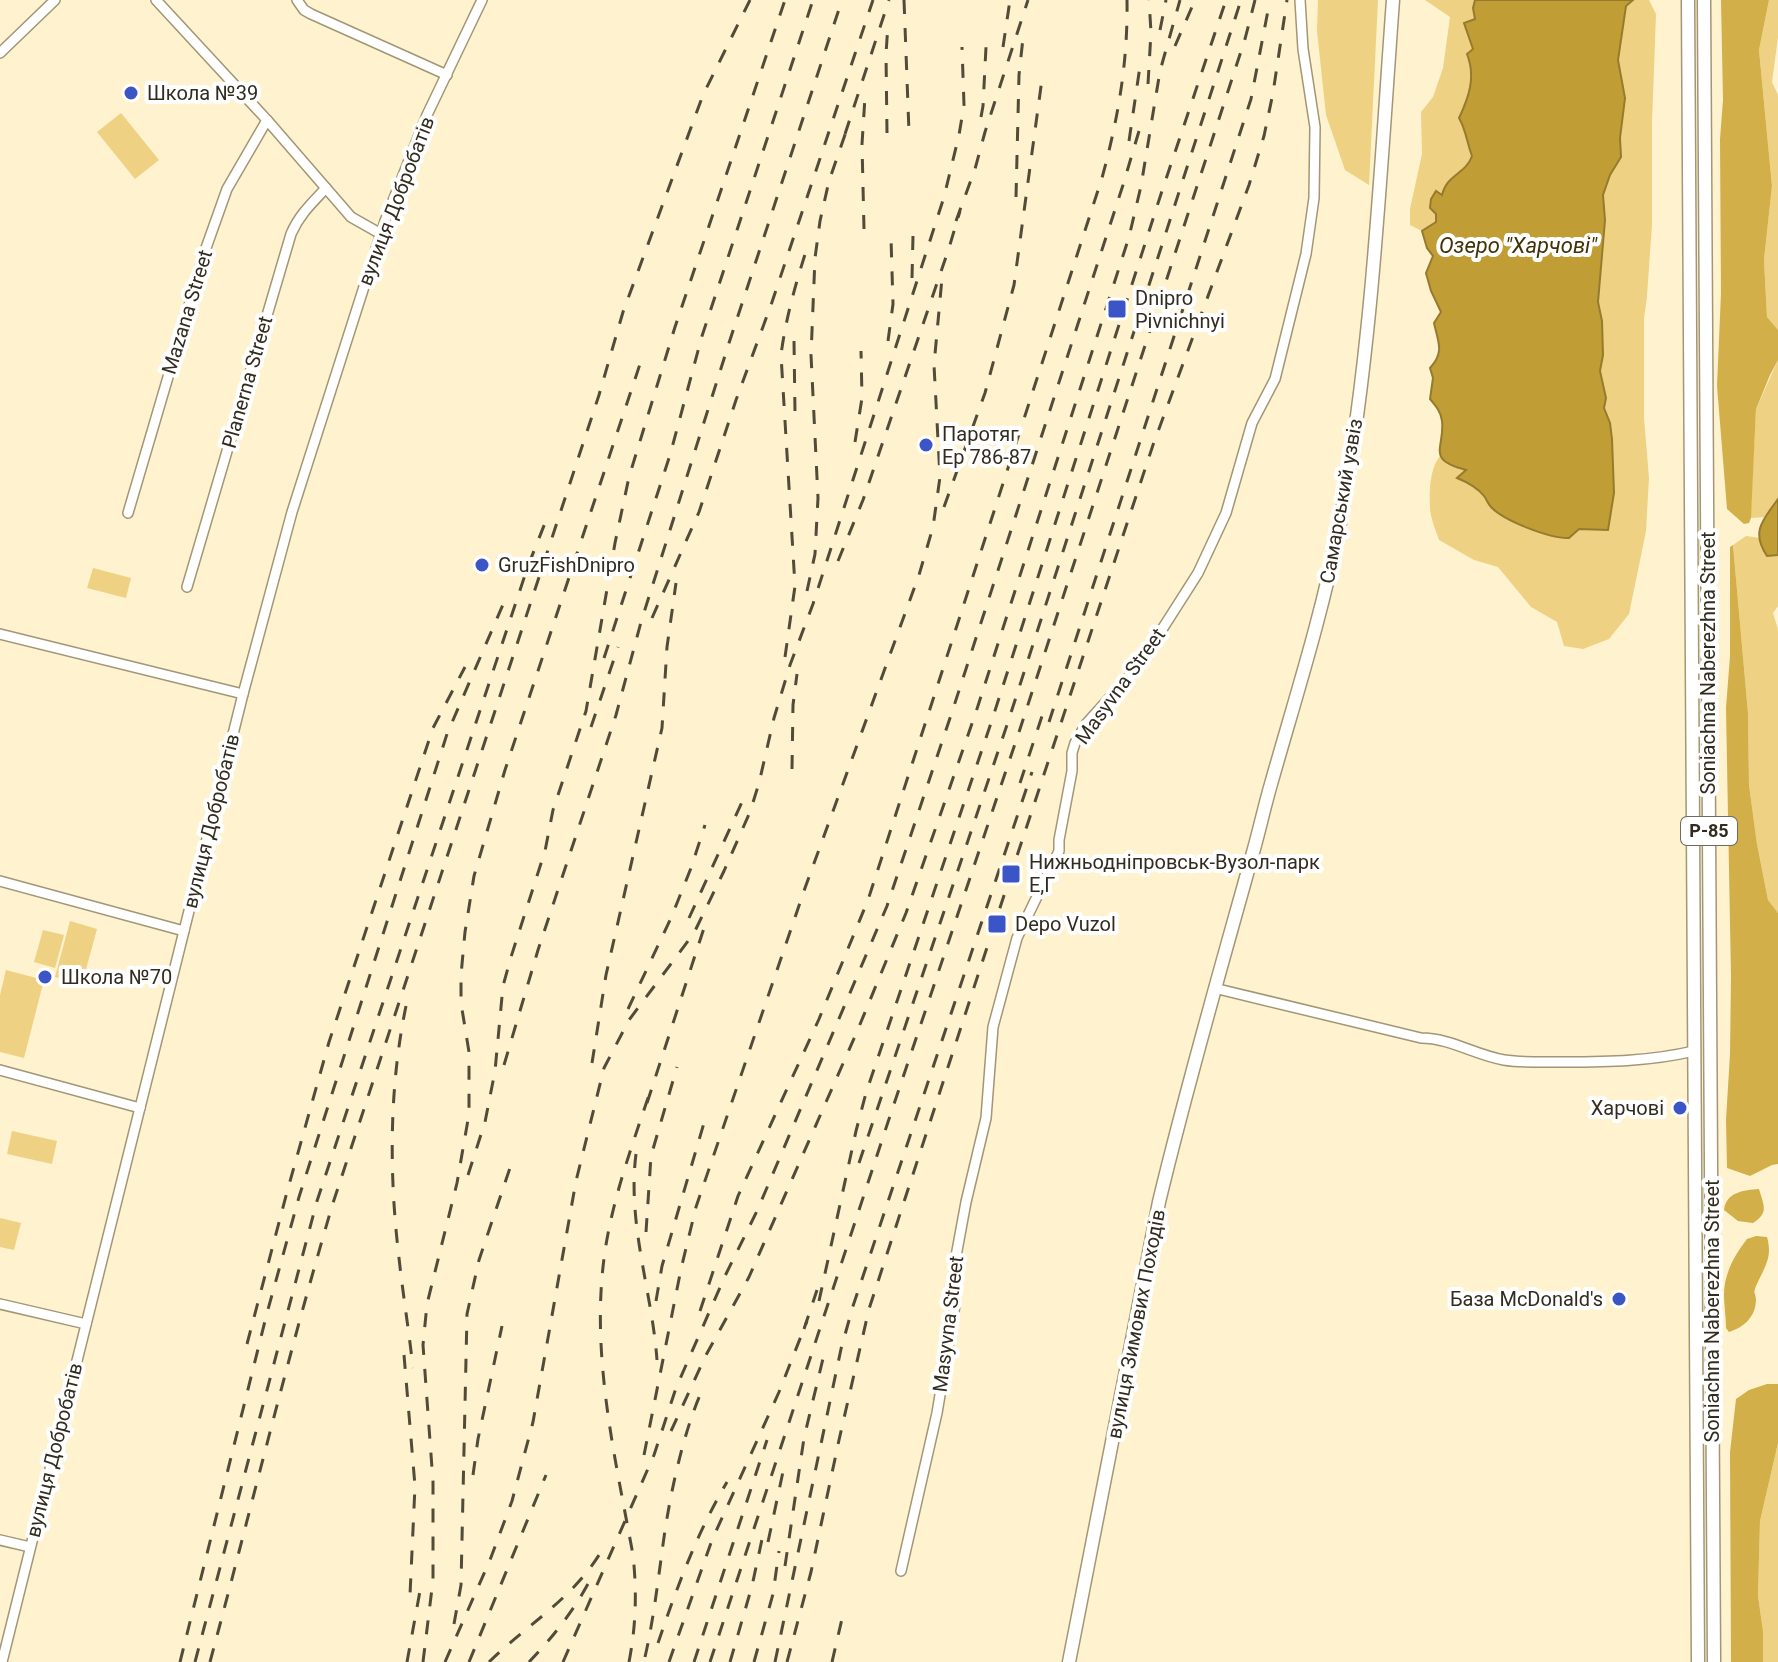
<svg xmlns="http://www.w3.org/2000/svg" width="1778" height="1662" font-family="Roboto,sans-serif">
<rect width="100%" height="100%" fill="#fff2cf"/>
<!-- green -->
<g fill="#eed183">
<polygon points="1318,0 1378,0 1369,185 1345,170 1326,115 1317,31"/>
<path d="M1425,0H1475L1473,8L1475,19L1473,49L1467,55C1476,78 1469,97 1459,118C1466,130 1467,143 1472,156L1469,165L1456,174L1442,195L1436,191L1432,199L1430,208L1436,214V222L1422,231L1410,225V209L1422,154L1421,112L1433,97L1443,68L1450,17Z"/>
<path d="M1633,0H1649L1656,14L1652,122V225L1647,296L1644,319V418L1649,478L1646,531L1629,614L1609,639L1583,649L1564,646L1557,622L1531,607L1498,567L1474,560L1439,540C1436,530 1430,518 1430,507C1429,491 1430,468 1440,456L1451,466L1467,470L1458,478C1468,483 1478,488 1484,497C1485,497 1491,507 1491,508C1505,521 1550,539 1569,538L1579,529L1608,530L1614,493L1612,439L1610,423L1604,408L1606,398L1600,371L1603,355L1602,321L1598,302L1605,220L1603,195L1610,175L1621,157L1620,138L1625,98L1618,60L1626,6Z"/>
<polygon points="1769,0 1778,0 1778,37 1772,82 1778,95 1778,330 1767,317 1764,260 1772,186 1759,50"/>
<polygon points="121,113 159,160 135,179 97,132"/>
<polygon points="1778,360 1778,499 1766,517 1751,518 1751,508 1756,409"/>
<polygon points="1746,536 1760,538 1763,550 1766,555 1778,555 1778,606 1773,613 1778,629 1778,913 1768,900 1757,844 1749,785 1748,713 1733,545"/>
<polygon points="93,568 131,578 126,598 87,588"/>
<polygon points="70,921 97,929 82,984 55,977"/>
<polygon points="43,930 64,935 55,968 34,962"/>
<polygon points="6,970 44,980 24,1058 0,1052 0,995"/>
<polygon points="12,1131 57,1141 52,1164 7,1154"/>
<polygon points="0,1218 21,1223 14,1250 0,1247"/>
<polygon points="1778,1443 1778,1662 1763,1662 1763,1631 1758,1596 1760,1521"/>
</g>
<!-- forest -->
<g fill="#d3af49">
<polygon points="1721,0 1769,0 1759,50 1772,186 1764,260 1767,317 1778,330 1778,360 1770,375 1756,409 1751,518 1749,523 1744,524 1727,509 1717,386 1721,293 1720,139 1723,100"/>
<polygon points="1733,545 1748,713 1749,785 1757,844 1768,900 1778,913 1778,1164 1772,1165 1750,1176 1727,1168 1726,1120 1730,1054 1731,977 1726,708 1730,656 1730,547"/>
<path d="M1759,1189C1764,1206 1769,1213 1753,1223L1738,1221L1724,1210C1726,1192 1744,1190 1759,1189Z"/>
<path d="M1756,1236L1767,1237C1773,1258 1764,1268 1756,1286C1753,1294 1755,1291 1756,1299C1756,1316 1745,1327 1729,1332L1726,1328C1726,1317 1724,1306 1724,1294C1724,1274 1735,1254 1747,1239Z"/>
<polygon points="1767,1384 1778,1384 1778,1443 1760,1521 1758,1596 1763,1631 1763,1662 1731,1662 1730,1452 1736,1399 1749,1390"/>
</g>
<!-- water -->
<g fill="#c19d35" stroke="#967b2e" stroke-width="2">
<path d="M1475,0H1633L1626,6L1618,60L1625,98L1620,138L1621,157L1610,175L1603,195L1605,220L1598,302L1602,321L1603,355L1600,371L1606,398L1604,408L1610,423L1612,439L1614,493L1608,530L1579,529L1569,538C1551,539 1504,521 1491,507C1488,504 1487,500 1484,496C1477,487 1467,482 1457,478L1466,470C1425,459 1445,449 1442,421C1441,412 1436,406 1430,399L1433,378L1430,368C1445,352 1438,342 1434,323L1441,312L1431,291L1426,273L1433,256L1427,248L1422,231L1436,222V214L1430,208L1431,199L1436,191L1442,195C1447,174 1466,174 1472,156C1467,143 1466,130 1459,118C1469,97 1476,77 1467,54L1473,49L1464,23L1475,19L1473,8Z"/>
<path d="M1778,499V555L1767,556C1750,531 1764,519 1778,499Z"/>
</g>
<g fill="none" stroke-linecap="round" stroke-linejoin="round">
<!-- minor casing -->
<g stroke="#a39676" stroke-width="12">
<g id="minor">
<polyline points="156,0 267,120 351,217 381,234"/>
<polyline points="297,0 304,10 311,14 447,75"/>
<polyline points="0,53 55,0"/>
<polyline points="128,513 206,248 227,189 267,120"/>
<path d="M187,587L291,234C299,215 312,203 326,188"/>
<polyline points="0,634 243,694"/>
<polyline points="0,881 184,931"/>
<path d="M1214,988L1421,1038C1450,1038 1475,1055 1504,1060C1524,1063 1545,1062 1565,1062C1609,1062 1651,1061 1694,1051"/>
<polyline points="0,1070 140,1108"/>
<polyline points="0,1304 86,1324"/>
<polyline points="0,1540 30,1547"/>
<polyline points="901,1571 937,1413 955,1305 954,1267 966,1202 986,1118 993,1027 1017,938 1059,851 1059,840 1072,771 1072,753 1075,743 1086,724 1140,664 1198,573 1226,513 1252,423 1275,379 1306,254 1314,198 1315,127 1303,49 1300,0"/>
<polyline points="2,1662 243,694 292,512 385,221 427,115 482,0"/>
</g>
</g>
<!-- major casing -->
<g stroke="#a39676" stroke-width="15">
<g id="major">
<polyline points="1688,0 1698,1662"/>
<polyline points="1704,0 1714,1662"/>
<path d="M1069,1662L1159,1202C1187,1085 1220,971 1252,856C1259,832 1264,808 1271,784C1295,699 1322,615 1339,528C1372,354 1380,176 1393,0"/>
</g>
</g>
<!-- minor -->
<use href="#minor" stroke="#fff" stroke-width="9"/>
<!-- major -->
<use href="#major" stroke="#fff" stroke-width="12"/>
<!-- rail -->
<g stroke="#514b3a" stroke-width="3" stroke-dasharray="14 14" stroke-linecap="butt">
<polyline points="904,0 909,132"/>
<polyline points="1160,30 1166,0"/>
<polyline points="1175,46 1195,0"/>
<polyline points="1003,47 1010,0"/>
<polyline points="1148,84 1151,32 1149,0"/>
<polyline points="981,117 983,106 986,47"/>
<polyline points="887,133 886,54 888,24"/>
<polyline points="845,134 889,0"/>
<polyline points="1129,141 1140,66"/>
<polyline points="1016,197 1019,75 1023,38"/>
<polyline points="956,221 975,169 985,132 1028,0"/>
<polyline points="864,229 862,144 865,97"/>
<polyline points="912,278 913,236"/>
<polyline points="794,341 795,413"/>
<polyline points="888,341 893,304 891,238"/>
<polyline points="855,442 862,398 861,351"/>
<polyline points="944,507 985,393 1014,285 1042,79"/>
<polyline points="838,561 863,500 949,248 960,211"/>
<polyline points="807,591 815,554 818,498 811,355 815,258 820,221 829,181 848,126"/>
<polyline points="652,618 699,512 736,400 771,305 873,0"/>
<path d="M785,657L795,586L781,355C786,316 797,279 809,242"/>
<polyline points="604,658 670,455 702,336 813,0"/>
<polyline points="1049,722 1251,99 1270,0"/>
<polyline points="591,727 618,647"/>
<polyline points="792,769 793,705 797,674"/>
<polyline points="1020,783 1045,707"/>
<polyline points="689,918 742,802"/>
<path d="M406,1006C389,1088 389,1175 399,1258C403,1295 409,1331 413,1368"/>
<polyline points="628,1009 671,918 691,868 705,825"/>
<polyline points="592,1063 606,975 662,728 667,647 676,583"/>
<polyline points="504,1065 538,950 616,715 641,622 729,343 842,0"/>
<polyline points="647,1103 704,928"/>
<path d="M636,1154C627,1224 652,1291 657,1360"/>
<polyline points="859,1163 1007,725 1241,0"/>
<polyline points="468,1175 485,1122 495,1071 503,986 511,957 545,851 553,810 586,711 615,543 629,477 675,327 785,0"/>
<polyline points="646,1232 651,1156 677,1067"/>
<polyline points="656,1301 662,1266 704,1123"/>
<polyline points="819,1301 856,1131 866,1093 992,720 1161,194 1226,0"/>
<path d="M700,1311L738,1196L819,1019L868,900L1102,178C1118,119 1128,62 1127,0"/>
<polyline points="804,1329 817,1290"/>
<polyline points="247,1344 287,1192 329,1042 433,728 465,667"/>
<polyline points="404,1355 415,1486 410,1595"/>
<polyline points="671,1431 706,1355 749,1277 856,1034 906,913 975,715 1129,237 1141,186 1160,71 1180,0"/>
<polyline points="644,1455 681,1269 696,1207 805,888 919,575 933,527 940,477 934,365 942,278"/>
<polyline points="473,1475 478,1439 502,1326"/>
<polyline points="768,1542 784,1467"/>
<polyline points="785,1566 804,1438 826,1346"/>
<polyline points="454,1624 461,1585 467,1314 479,1260 513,1159"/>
<path d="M658,1643C677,1587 697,1533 727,1482"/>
<path d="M645,1657C653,1622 657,1588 662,1552C668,1504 681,1440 700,1395"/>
<polyline points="180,1662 267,1313 299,1197 447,734 508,593"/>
<polyline points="195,1662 317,1201 528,566 545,523"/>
<path d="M210,1662C251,1509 288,1355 333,1203L599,395L623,312L703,95L750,0"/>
<polyline points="407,1662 422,1580"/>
<polyline points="423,1662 433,1580 433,1482 423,1345 427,1304 457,1183 469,1114 469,1052 461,1003 461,975 465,932 474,876 505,770 640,364"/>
<polyline points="445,1662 490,1560 512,1501 533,1422 576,1181 604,1068 629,1020 694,933 724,871 750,812 759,783 774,718 790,665 813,604 944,197 959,135 964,105 962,47"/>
<polyline points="469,1662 546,1475"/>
<path d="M489,1662C530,1622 578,1596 606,1543"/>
<path d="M529,1662C552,1638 573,1612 589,1582"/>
<polyline points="563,1662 654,1455 676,1388 725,1276 757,1211 887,906 953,709 1123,185 1139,131"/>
<path d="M629,1662C636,1626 637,1592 633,1555C614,1451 588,1345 607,1239C616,1189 634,1140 650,1092"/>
<polyline points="669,1662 712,1540 779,1392 807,1321"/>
<polyline points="694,1662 767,1440"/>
<polyline points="710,1662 888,1122 1020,729 1245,39 1255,0"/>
<polyline points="730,1662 752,1586 764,1530"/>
<polyline points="754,1662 773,1594 779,1551"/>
<polyline points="775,1662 841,1349 853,1306 1032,772"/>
<polyline points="787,1662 811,1572 839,1440 869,1309 1011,874 1153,445 1249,185 1264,136 1273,93 1287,0"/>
<polyline points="832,1662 844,1610"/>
</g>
</g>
<!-- markers -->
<g fill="#3b54c6" stroke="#fff" stroke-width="3">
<circle cx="131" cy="93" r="8"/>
<rect x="1107" y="299" width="20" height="20" rx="4"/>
<circle cx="926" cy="445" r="8"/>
<circle cx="482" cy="565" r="8"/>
<rect x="1001" y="864" width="20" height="20" rx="4"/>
<rect x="987" y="914" width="20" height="20" rx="4"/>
<circle cx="45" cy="977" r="8"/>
<circle cx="1680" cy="1108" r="8"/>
<circle cx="1619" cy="1299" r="8"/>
</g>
<g text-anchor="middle" stroke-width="8" stroke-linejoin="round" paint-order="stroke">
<!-- shield labels -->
<rect fill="#fff" stroke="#6f6b62" stroke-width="2" x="1681" y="817" width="56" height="28" rx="6"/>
<g font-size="18" font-weight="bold" fill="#312c1f">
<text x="1709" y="837">Р-85</text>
</g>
<!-- poi labels -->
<g font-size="20" fill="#312c1f" stroke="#fff" text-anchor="start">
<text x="147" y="100">Школа №39</text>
<text x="1135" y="305">Dnipro<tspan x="1135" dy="23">Pivnichnyi</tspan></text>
<text x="942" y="441">Паротяг<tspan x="942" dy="23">Ер 786-87</tspan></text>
<text x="498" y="572">GruzFishDnipro</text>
<text x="1029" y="869">Нижньодніпровськ-Вузол-парк<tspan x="1029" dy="23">Е,Г</tspan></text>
<text x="1015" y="931">Depo Vuzol</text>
<text x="61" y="984">Школа №70</text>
<text x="1664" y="1115" text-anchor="end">Харчові</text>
<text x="1603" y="1306" text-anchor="end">База McDonald's</text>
</g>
<!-- street labels -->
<g font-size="20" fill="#312c1f" stroke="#fff">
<text transform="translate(396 201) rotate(-69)" y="7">вулиця Добробатів</text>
<text transform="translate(187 312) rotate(-73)" y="7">Mazana Street</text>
<text transform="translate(247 382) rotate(-74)" y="7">Planerna Street</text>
<text transform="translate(1341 501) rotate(-80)" y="7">Самарський узвіз</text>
<text transform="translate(1708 663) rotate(-90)" y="7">Soniachna Naberezhna Street</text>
<text transform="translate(1120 686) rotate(-54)" y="7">Masyvna Street</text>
<text transform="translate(211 821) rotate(-76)" y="7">вулиця Добробатів</text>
<text transform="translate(1712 1311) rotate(-90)" y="7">Soniachna Naberezhna Street</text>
<text transform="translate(948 1324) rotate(-83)" y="7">Masyvna Street</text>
<text transform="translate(1136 1324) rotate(-79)" y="7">вулиця Зимових Походів</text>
<text transform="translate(54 1450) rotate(-76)" y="7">вулиця Добробатів</text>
</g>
<!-- water labels -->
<g font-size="22" font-style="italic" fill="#413205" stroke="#fff">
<text x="1518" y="253">Озеро "Харчові"</text>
</g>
</g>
</svg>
